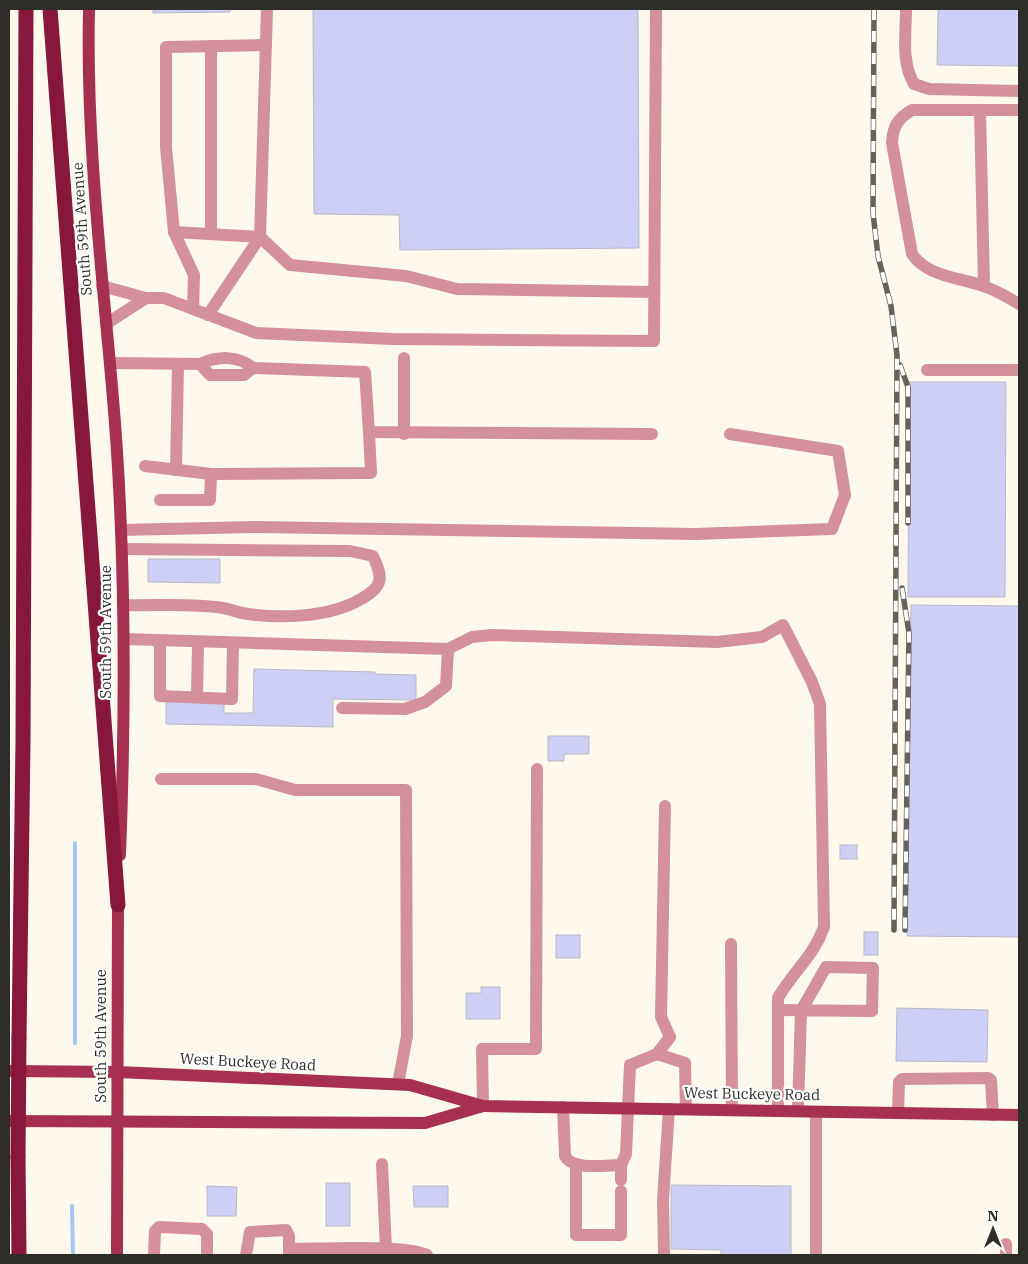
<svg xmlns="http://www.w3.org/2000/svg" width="1028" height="1264" font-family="'IBM Plex Serif',serif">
<rect width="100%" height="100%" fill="#fff9ed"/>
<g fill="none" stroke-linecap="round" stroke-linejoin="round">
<!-- stream -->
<g stroke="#a2c9f4" stroke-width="4">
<polyline points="75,843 75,1043"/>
<polyline points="72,1206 73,1255"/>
</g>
</g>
<!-- building -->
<g fill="#cdd0f4" stroke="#b7b8c4">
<polygon points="153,9 230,9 230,12 153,13"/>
<polygon points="313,9 638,9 639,248 400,250 399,215 314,214"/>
<polygon points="938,9 1019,9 1019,66 937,65"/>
<polygon points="909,382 1006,382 1005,597 908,597"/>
<polygon points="148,559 220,559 220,583 148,582"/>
<polygon points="911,605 1019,606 1019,937 907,936"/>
<polygon points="254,669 375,672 375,674 416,675 416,700 333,699 333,727 166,724 166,702 224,703 224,713 253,713"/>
<polygon points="548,736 589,736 589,754 564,754 564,761 548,761"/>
<rect x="840" y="845" width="17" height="14"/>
<rect x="864" y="932" width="14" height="23"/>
<rect x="556" y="935" width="24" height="23"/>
<polygon points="481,987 500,987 500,1019 466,1019 466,993 481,993"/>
<polygon points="897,1008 988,1010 987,1062 896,1061"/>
<rect x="326" y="1183" width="24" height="43"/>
<polygon points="671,1185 791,1186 791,1255 721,1255 721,1250 671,1249"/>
<polygon points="207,1186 237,1187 236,1216 207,1216"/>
<polygon points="413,1186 448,1186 448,1207 414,1207"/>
</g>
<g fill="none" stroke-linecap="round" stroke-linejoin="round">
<!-- minor -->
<g stroke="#d4919d" stroke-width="12">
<path d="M906,9C906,34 901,62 914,84L929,89L1019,91"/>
<polyline points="211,46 211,234"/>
<polyline points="980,110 984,286"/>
<path d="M1019,110H912C898,118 893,126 892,143L912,254C926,275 954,277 977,284C992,288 1006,296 1019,304"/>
<polyline points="174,232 260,237 290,265 406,276 457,289 654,292"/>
<polyline points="102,286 146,298 164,298 256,333 393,339 654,341 656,9"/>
<polyline points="193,309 194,275 174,232 166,147 166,47 266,45"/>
<polyline points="208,315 260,237 267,9"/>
<polyline points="106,324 146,298"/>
<polyline points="404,358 404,434"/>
<path d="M110,363L200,364C218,356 238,355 253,368L365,372L369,432L652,434"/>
<polyline points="200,364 210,375 244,375 253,368"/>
<polyline points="927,370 1019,370"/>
<polyline points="145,466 211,474 371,473 369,432"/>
<polyline points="176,470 178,365"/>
<polyline points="160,500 210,500 211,474"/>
<polyline points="121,530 255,527 696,534 832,529 845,495 838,451 730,434"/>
<path d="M122,549L350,551L373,556C383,578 384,586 361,599C329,618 278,619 242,613C236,612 230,609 223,608C191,603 156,606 124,605"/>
<polyline points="124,639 448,649 446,686 425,702 405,709 342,708"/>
<polyline points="160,641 160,696 232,699 233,644"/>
<path d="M448,649L472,637L492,635L717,642L762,637L783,625L812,682L820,704L824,927C813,958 793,971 778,998V1111"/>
<polyline points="197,697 198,643"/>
<polyline points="161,779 256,779 295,790 406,790 407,1036 398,1084"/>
<polyline points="731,944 732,1110"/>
<polyline points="778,1010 872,1011 873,968 826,967 801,1011 798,1111"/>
<polyline points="657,1054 685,1063 686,1109"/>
<polyline points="483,1106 482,1049 536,1049 537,769"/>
<path d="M563,1107L565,1156C573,1171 607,1165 621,1165L626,1154L630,1065L657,1054L670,1037L661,1017L665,806"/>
<polyline points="816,1112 816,1255"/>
<polyline points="898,1113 899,1082 902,1079 988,1078 991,1080 993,1115"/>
<polyline points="382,1164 386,1249"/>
<polyline points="576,1164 576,1235 621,1235 621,1191"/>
<polyline points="621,1165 621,1180"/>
<path d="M289,1249C317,1249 407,1244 427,1255"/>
<polyline points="154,1255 155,1231 159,1227 202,1229 207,1234 207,1255"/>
<polyline points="246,1255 250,1232 286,1230 289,1236 289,1255"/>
<polyline points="664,1255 663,1200 669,1109"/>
<polyline points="1006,1255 1006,1244"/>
</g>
<!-- major -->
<g stroke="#a73052" stroke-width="12">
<path d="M89,9C86,136 101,261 112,387C126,542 126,699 120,855"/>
<polyline points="9,1071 118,1072 410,1085 483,1106 1019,1115"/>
<polyline points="9,1121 425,1123 483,1106"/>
<polyline points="117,1255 118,897"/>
</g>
<!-- highway -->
<g stroke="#87173c" stroke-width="15">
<polyline points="50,9 118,905"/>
<polyline points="19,1038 23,741 26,9"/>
<polyline points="18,1157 19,1255"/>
</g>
<!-- rail casing -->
<g stroke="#65625c" stroke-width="5.5">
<g id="rail">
<polyline points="874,9 873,213 878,256 891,306 897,355 894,930"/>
<polyline points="900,365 908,387 908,523"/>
<polyline points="902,588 909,633 905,930"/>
</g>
</g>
<!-- rail -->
<use href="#rail" stroke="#fff" stroke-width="4" stroke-dasharray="11" stroke-linecap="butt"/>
<!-- highway-bridge -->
<polyline stroke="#87173c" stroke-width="15" points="18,1157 19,1038"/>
</g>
<g text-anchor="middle" stroke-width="4.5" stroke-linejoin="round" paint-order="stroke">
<!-- street labels -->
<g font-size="15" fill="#2f2d29" stroke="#fff">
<text transform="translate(82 229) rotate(-94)" y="5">South 59th Avenue</text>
<text transform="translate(106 632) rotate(-90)" y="5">South 59th Avenue</text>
<text transform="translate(101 1036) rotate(-90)" y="5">South 59th Avenue</text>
<text transform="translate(248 1062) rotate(3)" y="5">West Buckeye Road</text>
<text transform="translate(752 1094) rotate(1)" y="5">West Buckeye Road</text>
</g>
</g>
<!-- border -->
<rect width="1028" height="1264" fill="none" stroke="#2f2d29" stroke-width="20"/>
<!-- north arrow -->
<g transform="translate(993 1229)" stroke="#ffffff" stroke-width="4" paint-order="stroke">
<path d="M0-4L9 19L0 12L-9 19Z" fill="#2f2d29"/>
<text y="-8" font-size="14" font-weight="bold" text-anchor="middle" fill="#2f2d29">N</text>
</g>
</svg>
